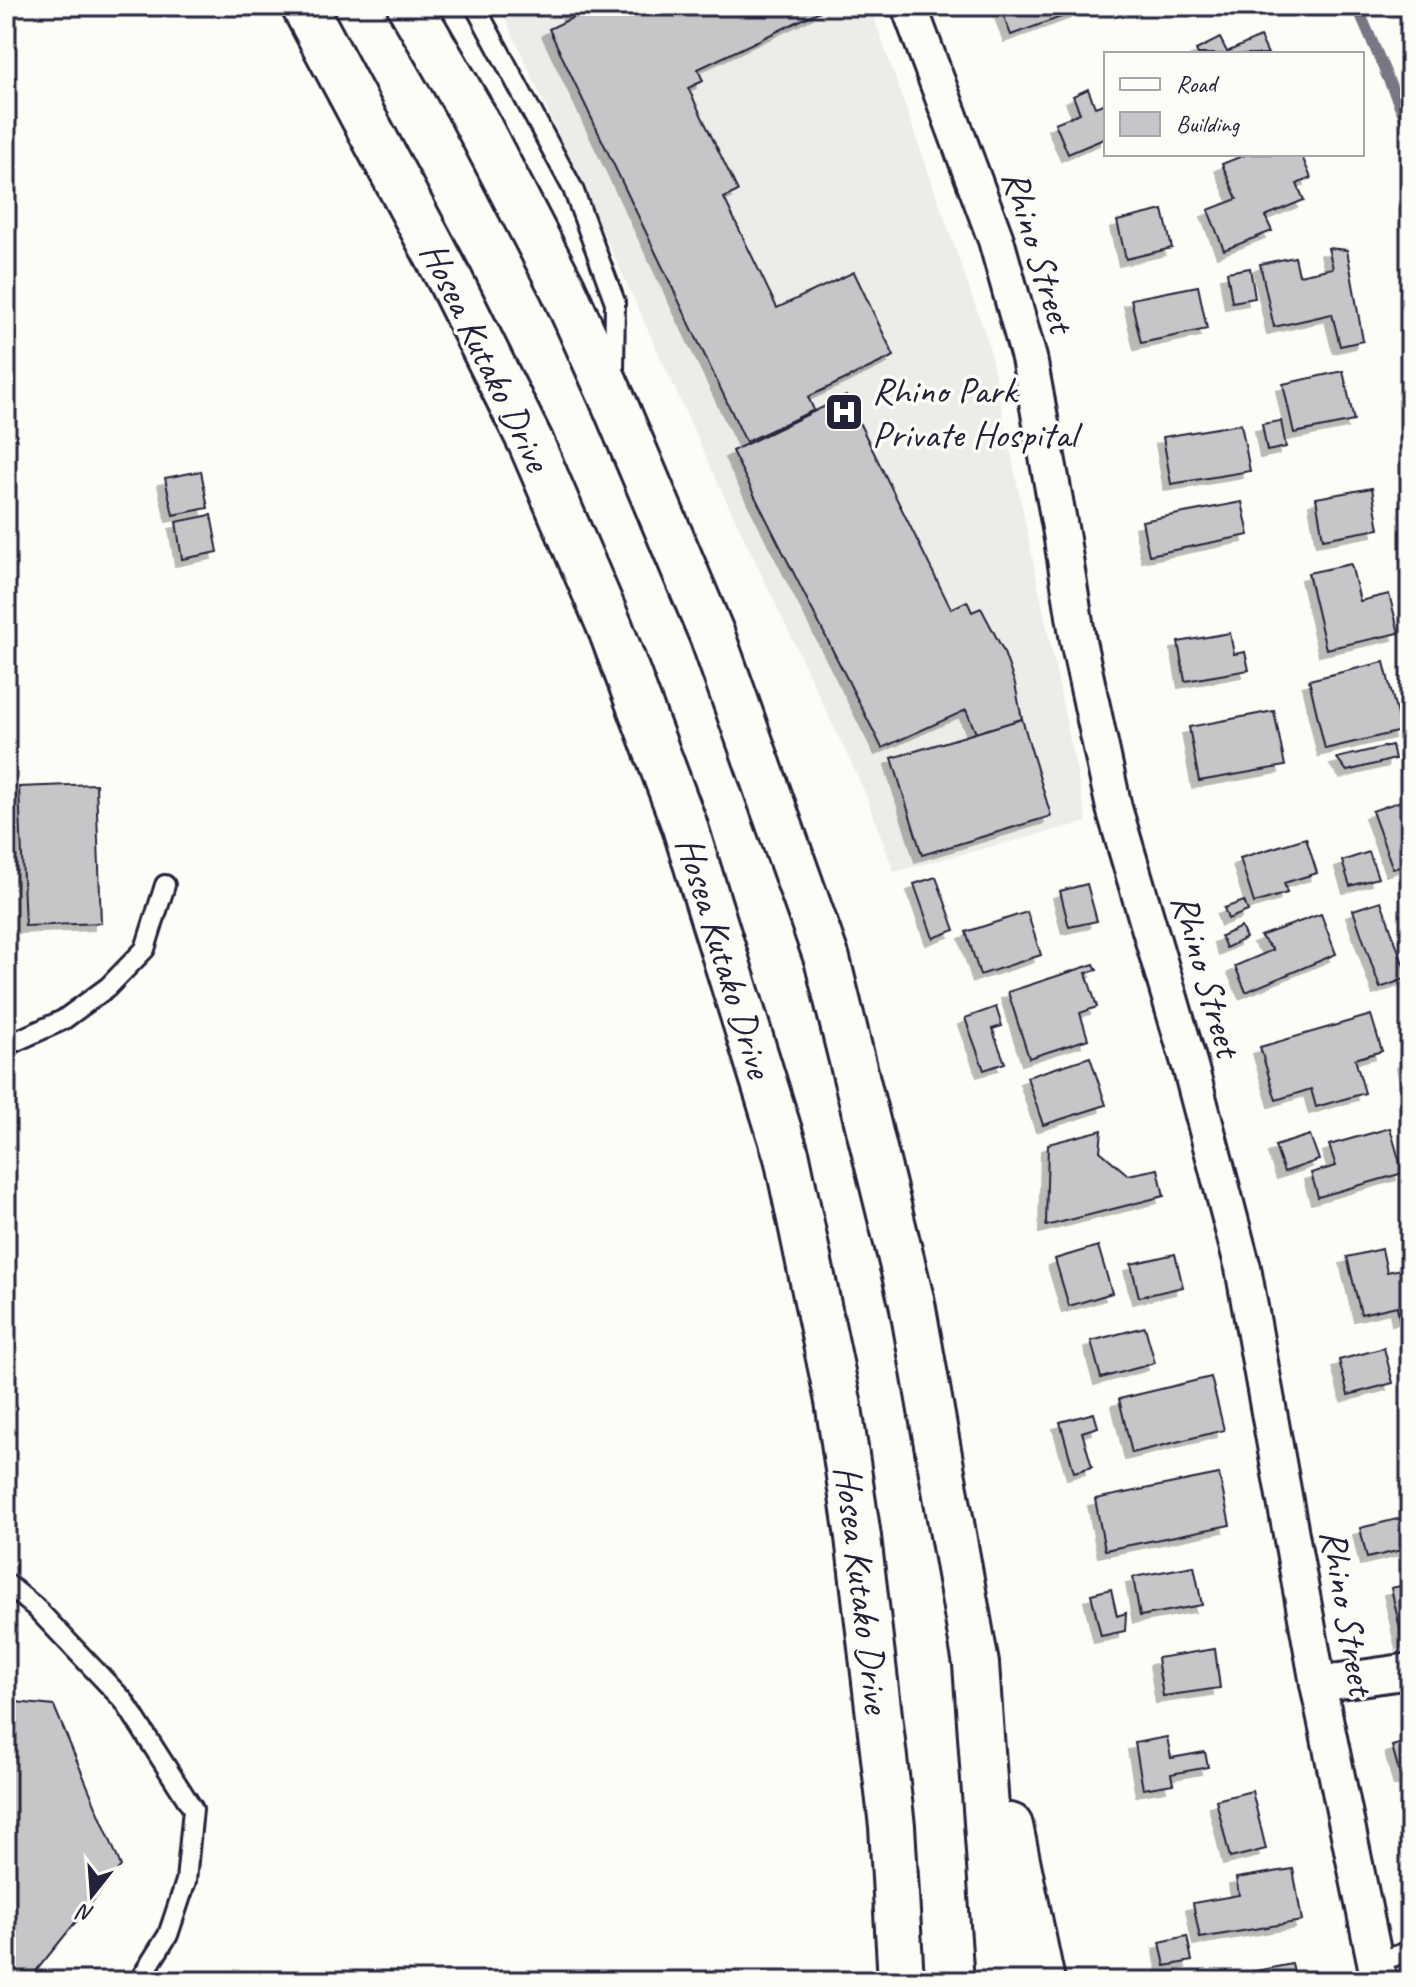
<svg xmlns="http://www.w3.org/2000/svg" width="1416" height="1987" font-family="Caveat,sans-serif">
<defs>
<filter id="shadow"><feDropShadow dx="-7" dy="7" stdDeviation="0" flood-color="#0004"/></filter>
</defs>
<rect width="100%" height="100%" fill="#fdfcf7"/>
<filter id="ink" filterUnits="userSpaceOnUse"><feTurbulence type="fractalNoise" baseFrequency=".0125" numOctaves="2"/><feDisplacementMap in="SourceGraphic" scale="16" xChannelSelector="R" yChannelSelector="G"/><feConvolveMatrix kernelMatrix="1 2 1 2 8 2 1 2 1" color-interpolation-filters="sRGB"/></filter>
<g filter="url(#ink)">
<!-- built -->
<polygon fill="#ecece9" points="507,6 870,6 988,342 1087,822 894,872 863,788 718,483 501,9"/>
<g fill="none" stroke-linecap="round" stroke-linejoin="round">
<!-- stream -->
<polyline stroke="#787885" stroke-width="11" points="1357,6 1410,130"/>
</g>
<!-- building -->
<g fill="#c6c6c8" stroke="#22223b" stroke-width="2" filter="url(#shadow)">
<polygon points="566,6 597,6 572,17"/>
<polygon points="597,6 817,6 820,11 698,69 703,81 688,88 738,191 724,198 777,308 854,272 894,356 808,397 814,410 746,442 549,29"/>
<polygon points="1000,6 1076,6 1078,11 1011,35"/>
<polygon points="1260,37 1268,54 1198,54 1196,50 1220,38 1227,52"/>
<polygon points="1088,89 1095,107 1106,103 1106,138 1068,154 1055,123 1080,113 1073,96"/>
<polygon points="1247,154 1301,154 1311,178 1297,184 1304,200 1265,216 1272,231 1224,250 1208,210 1237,199 1222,164"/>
<polygon points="1163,210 1172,248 1126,259 1117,221"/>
<polygon points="1328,248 1347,250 1363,341 1340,346 1332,314 1274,327 1260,264 1295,257 1299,275 1333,268"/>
<polygon points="1250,268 1255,298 1232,302 1227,272"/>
<polygon points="1198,286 1207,329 1141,343 1131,299"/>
<polygon points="1343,371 1354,421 1294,433 1283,384"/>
<polygon points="846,396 951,609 967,601 972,612 981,608 1003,650 1015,684 1022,719 976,733 966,710 882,748 732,451"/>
<polygon points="1281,421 1286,447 1267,451 1262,424"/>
<polygon points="1241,424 1250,471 1171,484 1163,437"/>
<polygon points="201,471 208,508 173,515 165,478"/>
<polygon points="1372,488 1379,529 1323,539 1316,498"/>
<polygon points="1242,502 1249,535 1149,555 1142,521"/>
<polygon points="211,515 218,552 182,559 176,522"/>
<polygon points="1351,564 1360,601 1389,594 1399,633 1326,649 1308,573"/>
<polygon points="1230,633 1234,654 1245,652 1249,670 1185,681 1178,642"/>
<polygon points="1384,662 1401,731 1325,749 1309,680"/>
<polygon points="1274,711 1285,766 1199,781 1189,727"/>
<polygon points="1022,719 1051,816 922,855 892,758"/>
<polygon points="1392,745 1395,759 1347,771 1337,758"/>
<polygon points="96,784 101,923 25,926 19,787"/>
<polygon points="1410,798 1410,863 1393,869 1372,811"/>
<polygon points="1306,838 1317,873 1284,883 1287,893 1254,903 1240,858"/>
<polygon points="1369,852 1378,878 1350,886 1342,861"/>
<polygon points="936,877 955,930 933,938 914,884"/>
<polygon points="1087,884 1097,921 1069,927 1060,891"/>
<polygon points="1244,901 1248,911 1228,919 1224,908"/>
<polygon points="1381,901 1408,978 1380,988 1353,910"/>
<polygon points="1027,912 1041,955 980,975 966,932"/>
<polygon points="1321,914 1336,954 1246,992 1235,966 1273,950 1260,936"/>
<polygon points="1241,927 1246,938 1226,948 1221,936"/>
<polygon points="1094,964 1097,970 1086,973 1097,1007 1080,1013 1088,1039 1029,1058 1008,992"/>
<polygon points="996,1007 1002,1026 992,1029 1005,1063 984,1070 965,1018"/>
<polygon points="1371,1015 1382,1051 1355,1059 1365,1093 1316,1107 1311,1089 1276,1100 1260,1047"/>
<polygon points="1090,1057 1106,1105 1043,1125 1027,1077"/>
<polygon points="1410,1059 1410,1086 1409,1086 1404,1061"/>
<polygon points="1390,1128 1403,1173 1318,1197 1311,1173 1336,1166 1329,1145"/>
<polygon points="1102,1130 1100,1151 1128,1175 1158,1169 1164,1196 1046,1226 1048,1144"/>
<polygon points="1310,1135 1319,1160 1284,1172 1275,1146"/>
<polygon points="1098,1246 1112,1293 1069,1306 1055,1259"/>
<polygon points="1382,1249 1387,1272 1410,1267 1410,1316 1399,1318 1397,1306 1361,1314 1347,1257"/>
<polygon points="1175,1254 1183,1287 1139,1297 1131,1264"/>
<polygon points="1145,1327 1155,1363 1101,1378 1091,1341"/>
<polygon points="1384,1348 1393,1383 1348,1395 1339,1360"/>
<polygon points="1211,1377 1224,1430 1132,1453 1119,1399"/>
<polygon points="1094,1413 1098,1427 1082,1432 1092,1467 1074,1472 1060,1422"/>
<polygon points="1219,1474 1230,1525 1105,1550 1095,1499"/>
<polygon points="1410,1516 1410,1548 1367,1558 1360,1528"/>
<polygon points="1194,1566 1202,1605 1140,1616 1133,1577"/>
<polygon points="1410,1584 1410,1640 1403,1642 1391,1588"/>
<polygon points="1111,1589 1117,1616 1126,1613 1125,1631 1101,1636 1091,1594"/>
<polygon points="1215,1649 1220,1688 1163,1696 1157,1658"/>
<polygon points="6,1701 54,1706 121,1866 28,1981 6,1981"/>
<polygon points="1167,1737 1171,1758 1205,1752 1208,1767 1171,1774 1173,1784 1143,1789 1135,1743"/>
<polygon points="1410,1741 1410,1777 1401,1779 1392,1746"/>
<polygon points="1252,1791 1266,1849 1230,1858 1216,1800"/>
<polygon points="1293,1869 1302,1921 1200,1938 1193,1903 1239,1895 1236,1878"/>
<polygon points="1187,1936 1192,1961 1165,1966 1160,1942"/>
<polygon points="1292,1964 1296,1981 1209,1981 1209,1980"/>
</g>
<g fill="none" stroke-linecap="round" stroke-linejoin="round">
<!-- lane casing -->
<g stroke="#22223b" stroke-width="24">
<g id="lane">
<polyline points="475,6 573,189 615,302 614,371"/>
<polyline points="6,1041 12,1043 63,1020 108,987 145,949 165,885"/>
<polyline points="6,1583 35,1607 124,1701 193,1809 186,1881 168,1935 139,1981"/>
<polyline points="1375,1963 1410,1951"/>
</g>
</g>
<!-- street casing -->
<g stroke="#22223b" stroke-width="40">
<g id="street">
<polyline points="909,6 996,240 1029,358 1061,533 1078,641 1114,808 1190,1066 1243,1268 1318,1684 1379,1981"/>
<polyline points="1318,1684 1410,1671"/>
</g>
</g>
<!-- primary casing -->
<g stroke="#22223b" stroke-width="50">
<g id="primary">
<polyline points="304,6 450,280 531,443 610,627 684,824 787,1157 838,1401 858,1537 892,1826 901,1981"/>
<polyline points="410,6 468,106 563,289 615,405 712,635 827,959 912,1303 976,1664 998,1981"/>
<polyline points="1010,1826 1042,1981"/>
</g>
</g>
<!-- lane -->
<use href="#lane" stroke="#fdfcf7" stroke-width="18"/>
<!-- street -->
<use href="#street" stroke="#fdfcf7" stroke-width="34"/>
<!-- primary -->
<use href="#primary" stroke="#fdfcf7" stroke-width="44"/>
</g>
</g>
<!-- icons -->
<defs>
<g id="hospital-square" transform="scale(2)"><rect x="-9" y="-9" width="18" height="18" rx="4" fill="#22223b" stroke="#fdfcf7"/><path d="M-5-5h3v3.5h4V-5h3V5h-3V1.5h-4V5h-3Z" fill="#fff"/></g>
</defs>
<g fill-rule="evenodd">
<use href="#hospital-square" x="844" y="412"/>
</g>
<g text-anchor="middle" stroke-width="7" stroke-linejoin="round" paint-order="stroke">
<!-- street labels -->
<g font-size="38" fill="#22223b" stroke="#fdfcf7">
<text transform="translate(1039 251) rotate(73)" y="13">Rhino Street</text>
<text transform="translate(486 356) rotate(64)" y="13">Hosea Kutako Drive</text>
<text transform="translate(725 957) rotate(73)" y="13">Hosea Kutako Drive</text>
<text transform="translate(1207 975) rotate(74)" y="13">Rhino Street</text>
<text transform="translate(863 1589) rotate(83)" y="13">Hosea Kutako Drive</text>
<text transform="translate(1348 1612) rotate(80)" y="13">Rhino Street</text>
</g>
<!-- poi labels -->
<g font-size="38" fill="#22223b" stroke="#fdfcf7" text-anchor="start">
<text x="872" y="403">Rhino Park<tspan x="872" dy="44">Private Hospital</tspan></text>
</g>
</g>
<!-- margin -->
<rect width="1416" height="1987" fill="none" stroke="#fdfcf7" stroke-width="32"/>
<rect x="16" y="16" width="1384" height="1955" fill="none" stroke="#22223b" stroke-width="3" filter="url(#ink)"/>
<!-- legend -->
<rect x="1104" y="52" width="260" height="104" fill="#fdfcf7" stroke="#a5a5ac" stroke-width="2"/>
<rect x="1120" y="78" width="40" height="12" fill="#fdfcf7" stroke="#a5a5ac" stroke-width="2"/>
<text x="1176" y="92" font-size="24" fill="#22223b">Road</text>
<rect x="1120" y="112" width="40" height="24" fill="#c6c6c8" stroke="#a5a5ac" stroke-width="2"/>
<text x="1176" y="132" font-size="24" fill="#22223b">Building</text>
<!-- north arrow -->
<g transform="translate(92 1895) rotate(197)" stroke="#fdfcf7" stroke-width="6" paint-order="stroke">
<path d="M0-6L14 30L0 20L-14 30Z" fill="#22223b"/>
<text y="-12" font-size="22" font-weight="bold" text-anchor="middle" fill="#22223b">N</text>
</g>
</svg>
